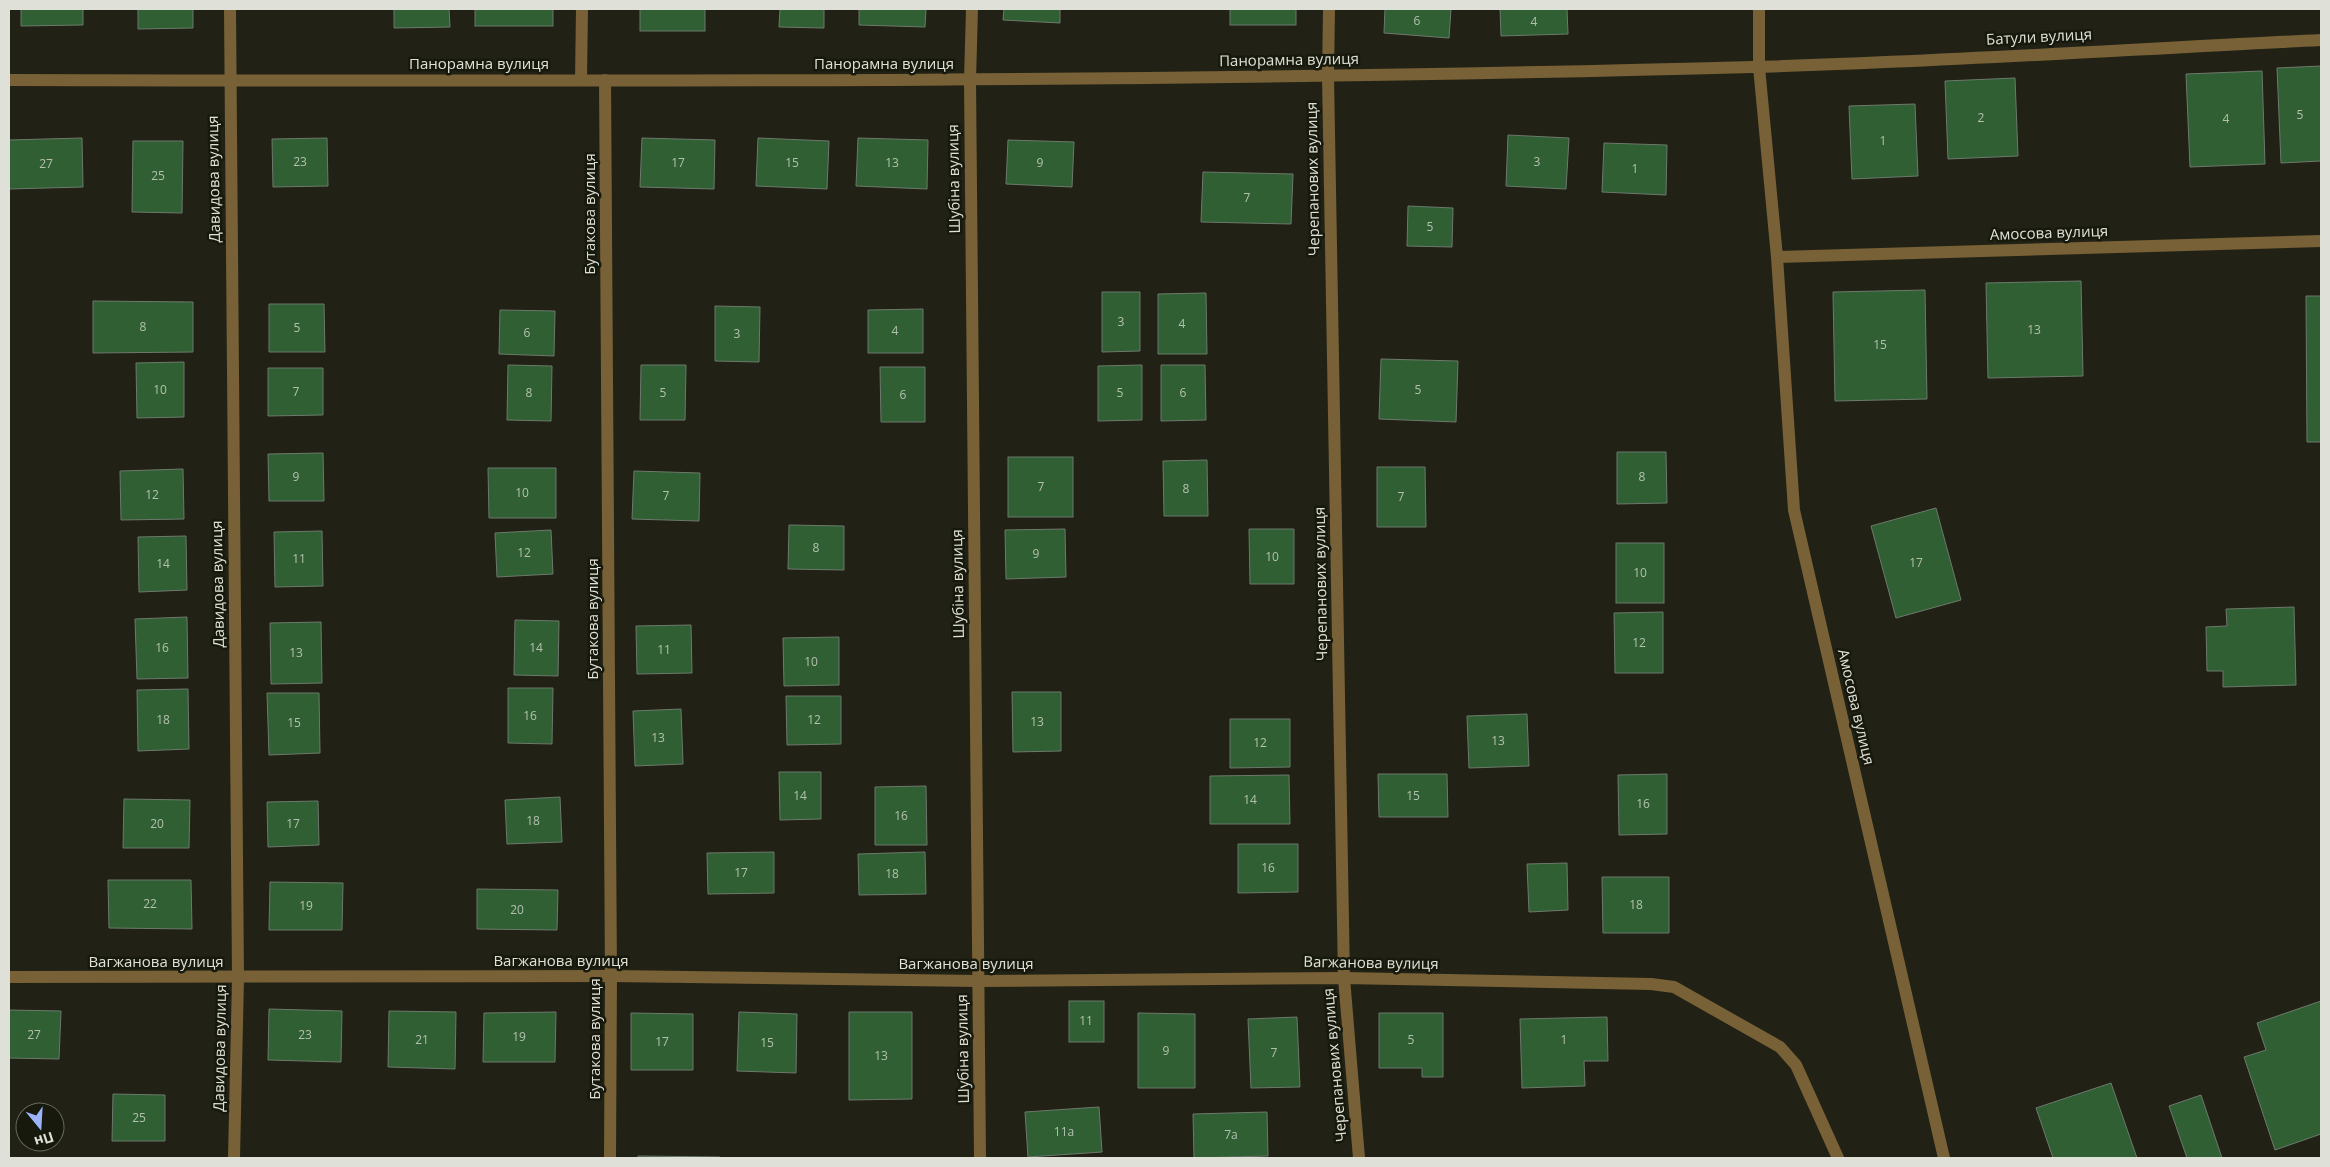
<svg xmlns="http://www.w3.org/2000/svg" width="2330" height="1167" font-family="'Open Sans',sans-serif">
<rect width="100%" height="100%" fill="#212215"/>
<!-- building -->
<g fill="#2f5f32" stroke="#6d796d">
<polygon points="21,9 83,9 83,25 21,26"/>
<polygon points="138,9 193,9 193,28 138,29"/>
<polygon points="394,9 449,9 450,27 394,28"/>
<rect x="475" y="9" width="78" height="17"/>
<rect x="640" y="9" width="65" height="22"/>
<polygon points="780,9 824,9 824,28 779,27"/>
<polygon points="859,9 926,9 925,27 859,25"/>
<polygon points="1004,9 1060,9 1060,23 1003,20"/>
<rect x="1230" y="9" width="66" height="16"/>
<polygon points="1385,9 1451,9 1449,38 1384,33"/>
<polygon points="1500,9 1567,9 1568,34 1501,36"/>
<polygon points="2321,66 2321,161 2281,163 2277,68"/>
<polygon points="2262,71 2265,164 2190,167 2186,74"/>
<polygon points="2015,78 2018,156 1948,159 1945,81"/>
<polygon points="1915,104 1918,176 1852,179 1849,106"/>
<polygon points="1508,135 1569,138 1566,189 1506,186"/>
<polygon points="82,138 83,187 9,189 9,140"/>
<polygon points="327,138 328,186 273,187 272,139"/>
<polygon points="642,138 715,140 714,189 640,187"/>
<polygon points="758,138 829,141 827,189 756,186"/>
<polygon points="858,138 928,140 927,189 856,186"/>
<polygon points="1008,140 1074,142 1072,187 1006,184"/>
<polygon points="133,141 183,141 182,213 132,212"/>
<polygon points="1604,143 1667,145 1666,195 1602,192"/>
<polygon points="1203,172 1293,174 1291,224 1201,222"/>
<polygon points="1408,206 1453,208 1452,247 1407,246"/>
<polygon points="2081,281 2083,376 1988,378 1986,283"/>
<polygon points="1925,290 1927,399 1835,401 1833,292"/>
<polygon points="1102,292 1140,292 1140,351 1102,352"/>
<polygon points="1206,293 1207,354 1158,354 1158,294"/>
<polygon points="2306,296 2321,296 2321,442 2307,442"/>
<polygon points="93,301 193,302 193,352 93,353"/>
<polygon points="269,304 324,304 325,352 269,352"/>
<polygon points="715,306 760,307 759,362 715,361"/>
<polygon points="923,309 923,353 868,353 868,310"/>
<polygon points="500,310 555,311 554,356 499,354"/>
<polygon points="1381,359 1458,361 1456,422 1379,419"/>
<polygon points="184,362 184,417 137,418 136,363"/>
<polygon points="508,365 552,366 551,421 507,420"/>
<polygon points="641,365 686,365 685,420 640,420"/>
<polygon points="1142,365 1142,420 1098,421 1098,366"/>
<polygon points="1161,365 1205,365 1206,420 1161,421"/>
<polygon points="880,367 925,367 925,422 881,422"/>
<polygon points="268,368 323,368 323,415 268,416"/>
<polygon points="1617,452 1666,452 1667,503 1617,504"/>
<polygon points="323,453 324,501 269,501 268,454"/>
<rect x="1008" y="457" width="65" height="60"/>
<polygon points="1207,460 1208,516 1164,516 1163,461"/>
<polygon points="1377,467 1425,467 1426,527 1377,527"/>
<polygon points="488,468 556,468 556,518 489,518"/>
<polygon points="183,469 184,519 121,520 120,471"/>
<polygon points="634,471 700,473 699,521 632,519"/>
<polygon points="1936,508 1961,600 1896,618 1871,526"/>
<polygon points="789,525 844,526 844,570 788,569"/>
<polygon points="1065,529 1066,577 1006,579 1005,530"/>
<polygon points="1249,529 1294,529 1294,584 1250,584"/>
<polygon points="551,530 553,574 497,577 495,533"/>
<polygon points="322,531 323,586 275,587 274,532"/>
<polygon points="186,536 187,590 139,592 138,537"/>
<rect x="1616" y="543" width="48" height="60"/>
<polygon points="2294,607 2296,685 2223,687 2223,671 2207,671 2206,627 2227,626 2226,609"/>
<polygon points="1663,612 1663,673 1615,673 1614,613"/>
<polygon points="187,617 188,678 137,679 135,619"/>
<polygon points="515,620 559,621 558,676 514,675"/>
<polygon points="321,622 322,683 271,684 270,623"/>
<polygon points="691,625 692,673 637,674 636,626"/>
<polygon points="839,637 839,685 784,686 783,638"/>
<polygon points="508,688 553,688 552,744 508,743"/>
<polygon points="188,689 189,749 138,751 137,690"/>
<polygon points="1012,692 1061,692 1061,751 1013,752"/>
<polygon points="267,693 319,693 320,753 269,755"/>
<polygon points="786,696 841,696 841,744 787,745"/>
<polygon points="681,709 683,764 635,766 633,711"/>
<polygon points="1527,714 1529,766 1469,768 1467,716"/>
<polygon points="1230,719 1290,719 1290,767 1230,768"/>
<polygon points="779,772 821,772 821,819 780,820"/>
<polygon points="1378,774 1447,774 1448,817 1379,817"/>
<polygon points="1667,774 1667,834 1619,835 1618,775"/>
<polygon points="1289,775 1290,824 1210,824 1210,776"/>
<polygon points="926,786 927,845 875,845 875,787"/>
<polygon points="560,797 562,842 507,844 505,800"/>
<polygon points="124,799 190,800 189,848 123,848"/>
<polygon points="318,801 319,845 268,847 267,802"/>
<polygon points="1238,844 1298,844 1298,892 1238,893"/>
<polygon points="774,852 774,893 708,894 707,853"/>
<polygon points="925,852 926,894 859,895 858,854"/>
<polygon points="1567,863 1568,910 1529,912 1527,864"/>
<polygon points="1602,877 1669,877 1669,933 1603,933"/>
<polygon points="108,880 191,880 192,929 109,928"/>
<polygon points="270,882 343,883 342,930 269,930"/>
<polygon points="477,889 558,890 557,930 477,929"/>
<rect x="1069" y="1001" width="35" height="41"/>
<polygon points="2321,1001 2321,1134 2275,1150 2244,1057 2266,1050 2257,1023"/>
<polygon points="269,1009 342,1011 341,1062 268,1060"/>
<polygon points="9,1010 61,1011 59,1059 9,1058"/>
<polygon points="389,1011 456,1012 455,1069 388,1067"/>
<polygon points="556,1012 555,1062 483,1062 484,1013"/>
<polygon points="739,1012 797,1014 796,1073 737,1071"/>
<polygon points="849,1012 912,1012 912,1099 849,1100"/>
<polygon points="631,1013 693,1014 693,1070 631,1070"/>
<polygon points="1138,1013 1195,1014 1195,1088 1138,1088"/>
<polygon points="1379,1013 1443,1013 1443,1077 1422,1077 1422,1068 1379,1068"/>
<polygon points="1297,1017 1300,1087 1251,1088 1248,1019"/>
<polygon points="1607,1017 1608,1061 1584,1061 1585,1086 1522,1088 1520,1019"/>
<polygon points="2111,1083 2137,1158 2053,1158 2036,1108"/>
<polygon points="113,1094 165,1095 165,1141 112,1141"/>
<polygon points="2201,1095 2222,1158 2187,1158 2169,1106"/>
<polygon points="1099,1107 1102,1152 1028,1157 1025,1112"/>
<polygon points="1267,1112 1268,1156 1194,1158 1193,1114"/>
<polygon points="638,1156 720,1157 720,1158 638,1158"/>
</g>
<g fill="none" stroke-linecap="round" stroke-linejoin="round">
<!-- minor -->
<g stroke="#786136" stroke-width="12">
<polyline points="230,9 238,978 234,1158"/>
<polyline points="972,9 970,80 980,1158"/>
<polyline points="1329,9 1328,76 1344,978 1359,1158"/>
<polyline points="1759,9 1759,67 1777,257 1794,510 1944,1158"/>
<path d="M9,80C590,81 1171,83 1752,67C1942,62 2132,49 2321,40"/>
<polyline points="581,80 582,9"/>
<polyline points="605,80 611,976 610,1158"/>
<polyline points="1777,257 2321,241"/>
<polyline points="9,977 611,976 978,981 1344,978 1651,984 1674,987 1780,1047 1796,1065 1838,1158"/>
</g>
</g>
<g text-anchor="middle" stroke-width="5" stroke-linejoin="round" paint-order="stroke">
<!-- number labels -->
<g font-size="12" fill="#b3c0ae">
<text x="1417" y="25">6</text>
<text x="1534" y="26">4</text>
<text x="2300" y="119">5</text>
<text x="1981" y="122">2</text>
<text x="2226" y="123">4</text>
<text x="1883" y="145">1</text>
<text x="300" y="166">23</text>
<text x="1537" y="166">3</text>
<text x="678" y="167">17</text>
<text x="792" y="167">15</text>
<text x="892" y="167">13</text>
<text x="1040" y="167">9</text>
<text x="46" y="168">27</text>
<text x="1635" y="173">1</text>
<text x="158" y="180">25</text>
<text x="1247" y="202">7</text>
<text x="1430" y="231">5</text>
<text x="1121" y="326">3</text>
<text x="1182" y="328">4</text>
<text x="143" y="331">8</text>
<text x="297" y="332">5</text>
<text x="2034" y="334">13</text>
<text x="895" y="335">4</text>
<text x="527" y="337">6</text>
<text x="737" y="338">3</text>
<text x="1880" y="349">15</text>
<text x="160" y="394">10</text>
<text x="1418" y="394">5</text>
<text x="296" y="396">7</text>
<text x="529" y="397">8</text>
<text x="663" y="397">5</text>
<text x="1120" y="397">5</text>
<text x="1183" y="397">6</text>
<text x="903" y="399">6</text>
<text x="296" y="481">9</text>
<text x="1642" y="481">8</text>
<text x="1041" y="491">7</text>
<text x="1186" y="493">8</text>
<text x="522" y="497">10</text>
<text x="152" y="499">12</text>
<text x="666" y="500">7</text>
<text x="1401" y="501">7</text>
<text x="816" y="552">8</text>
<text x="524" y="557">12</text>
<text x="1036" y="558">9</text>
<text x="1272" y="561">10</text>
<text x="299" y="563">11</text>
<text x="1916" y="567">17</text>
<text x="163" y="568">14</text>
<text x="1640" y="577">10</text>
<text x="1639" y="647">12</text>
<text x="162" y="652">16</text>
<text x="536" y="652">14</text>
<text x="664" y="654">11</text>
<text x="296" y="657">13</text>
<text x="811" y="666">10</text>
<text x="530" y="720">16</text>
<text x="163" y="724">18</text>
<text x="814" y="724">12</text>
<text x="1037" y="726">13</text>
<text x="294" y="727">15</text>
<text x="658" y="742">13</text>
<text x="1498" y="745">13</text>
<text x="1260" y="747">12</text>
<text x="800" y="800">14</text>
<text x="1413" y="800">15</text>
<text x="1250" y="804">14</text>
<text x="1643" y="808">16</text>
<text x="901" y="820">16</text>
<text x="533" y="825">18</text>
<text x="157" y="828">20</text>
<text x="293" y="828">17</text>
<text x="1268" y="872">16</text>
<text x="741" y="877">17</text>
<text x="892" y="878">18</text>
<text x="150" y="908">22</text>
<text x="1636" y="909">18</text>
<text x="306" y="910">19</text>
<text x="517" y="914">20</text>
<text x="1086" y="1025">11</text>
<text x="34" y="1039">27</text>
<text x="305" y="1039">23</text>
<text x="519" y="1041">19</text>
<text x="422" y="1044">21</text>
<text x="1411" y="1044">5</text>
<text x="1564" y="1044">1</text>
<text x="662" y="1046">17</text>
<text x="767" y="1047">15</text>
<text x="1166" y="1055">9</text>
<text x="1274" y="1057">7</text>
<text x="881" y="1060">13</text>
<text x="139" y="1122">25</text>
<text x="1064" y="1136">11а</text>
<text x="1231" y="1139">7а</text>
</g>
<!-- street labels -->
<g font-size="15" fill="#dfe1d8" stroke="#17190c">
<text transform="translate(2039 37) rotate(-3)" y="5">Батули вулиця</text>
<text transform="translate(1289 60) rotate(-1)" y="5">Панорамна вулиця</text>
<text x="479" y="69">Панорамна вулиця</text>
<text x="884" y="69">Панорамна вулиця</text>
<text transform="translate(214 179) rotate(-91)" y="5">Давидова вулиця</text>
<text transform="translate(954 179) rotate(-91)" y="5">Шубіна вулиця</text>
<text transform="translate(1313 179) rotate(-91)" y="5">Черепанових вулиця</text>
<text transform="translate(590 214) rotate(-90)" y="5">Бутакова вулиця</text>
<text transform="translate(2049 233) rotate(-2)" y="5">Амосова вулиця</text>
<text transform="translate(218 584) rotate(-91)" y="5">Давидова вулиця</text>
<text transform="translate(958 584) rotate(-91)" y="5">Шубіна вулиця</text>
<text transform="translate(1321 584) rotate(-91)" y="5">Черепанових вулиця</text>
<text transform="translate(593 619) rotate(-90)" y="5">Бутакова вулиця</text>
<text transform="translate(1856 707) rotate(77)" y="5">Амосова вулиця</text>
<text x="561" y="966">Вагжанова вулиця</text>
<text x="156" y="967">Вагжанова вулиця</text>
<text transform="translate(1371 963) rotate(1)" y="5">Вагжанова вулиця</text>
<text x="966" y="969">Вагжанова вулиця</text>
<text transform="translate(595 1039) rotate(-90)" y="5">Бутакова вулиця</text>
<text transform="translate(220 1048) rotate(-89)" y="5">Давидова вулиця</text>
<text transform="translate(963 1049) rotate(-91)" y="5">Шубіна вулиця</text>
<text transform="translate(1335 1065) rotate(-95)" y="5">Черепанових вулиця</text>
</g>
</g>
<!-- border -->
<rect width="2330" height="1167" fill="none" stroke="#dfe1d8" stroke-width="20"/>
<!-- north arrow -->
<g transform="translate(40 1127) rotate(162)"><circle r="24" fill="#17190c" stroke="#67695e"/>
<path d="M0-4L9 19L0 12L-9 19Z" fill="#9bb4fd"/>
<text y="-8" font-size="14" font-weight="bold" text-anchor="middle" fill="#dfe1d8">Пн</text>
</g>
</svg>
